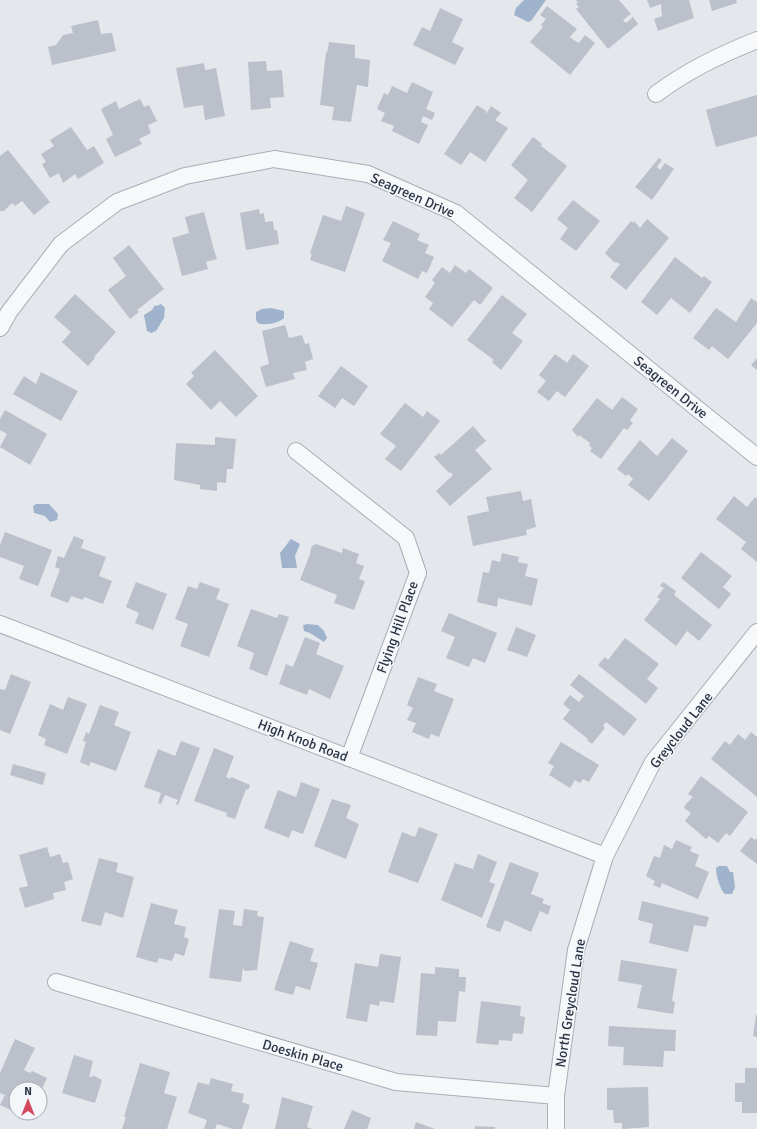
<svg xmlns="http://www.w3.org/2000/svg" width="757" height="1129" font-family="Signika,sans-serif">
<rect width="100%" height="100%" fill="#e4e7ec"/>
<!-- water -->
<g fill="#9fb4cc">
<polygon points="524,0 546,0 531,21 528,22 514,15 516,8"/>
<polygon points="161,304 165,308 164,318 156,331 151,333 147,331 144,315 152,310 155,305 157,306"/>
<path d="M271,308L284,311V318C279,323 264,326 258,323L256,320V312L262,309Z"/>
<polygon points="36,504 49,504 58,514 57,520 50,522 45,516 34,513 33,506"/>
<polygon points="291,539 300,544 295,556 297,568 282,568 280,553"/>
<polygon points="307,624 318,625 324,631 327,638 324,642 310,633 304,631 303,625"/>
<path d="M719,866H727L730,872H733L735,887L732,894H725C720,890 716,875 716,868Z"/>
</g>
<!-- building -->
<g fill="#bbc0ca">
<polygon points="576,0 619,0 631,14 623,20 626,23 633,17 638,24 608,49 576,9 579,7 576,4 578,2"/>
<polygon points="647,0 689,0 694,18 658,31 654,19 662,16 661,4 650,8"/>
<polygon points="709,0 736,0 737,3 712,11"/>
<polygon points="547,6 577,29 570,37 575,41 579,43 585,35 595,43 570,75 530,42 543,27 541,25 546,19 540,15"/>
<polygon points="440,8 463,19 452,42 464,48 455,65 413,45 422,27 430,31"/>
<polygon points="98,20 101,34 112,33 116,51 52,65 48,47 56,45 63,35 73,33 71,26"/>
<polygon points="329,42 355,45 355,58 370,60 368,87 357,85 351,122 332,120 334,107 320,105 326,52 327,53"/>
<polygon points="266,61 267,71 282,70 284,97 270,98 271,108 251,110 248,62"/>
<polygon points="204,63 205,70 216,68 225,116 205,120 203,105 184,108 176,68"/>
<polygon points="412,82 433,92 426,109 435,113 432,120 423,116 421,122 428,125 419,144 392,131 394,126 381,121 385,113 377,109 384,93 388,95 392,86 407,93"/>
<polygon points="757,95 757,136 716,147 706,110"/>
<polygon points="140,99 144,107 149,105 157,121 148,125 151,133 139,139 142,144 115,157 106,139 113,135 101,109 116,101 119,109"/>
<polygon points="477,105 486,111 486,114 491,106 501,113 495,120 508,128 485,162 470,152 461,165 444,154"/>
<polygon points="71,127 87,150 94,146 104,163 78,179 75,174 63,183 59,173 50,178 42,164 46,162 41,154 54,146 50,140"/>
<polygon points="533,137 542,144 541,146 567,166 532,212 514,198 528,180 511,165"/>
<polygon points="8,150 50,202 34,215 22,201 15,206 12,203 4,211 0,211 0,156"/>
<polygon points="659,158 662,160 657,167 660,170 665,163 674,169 652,200 635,187"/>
<polygon points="573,200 600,221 576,251 560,239 568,228 557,219"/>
<polygon points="346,206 365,213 345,272 310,260 312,254 310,253 323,215 341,221"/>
<polygon points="259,209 260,214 264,213 265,222 273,221 274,230 277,230 279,244 246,250 240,213"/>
<polygon points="204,212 214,250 217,259 206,262 208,269 182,276 172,238 189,233 185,217"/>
<polygon points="647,219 669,238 626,290 610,277 620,264 616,262 615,263 605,253 631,221 633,223 634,221 640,228"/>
<polygon points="393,221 420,234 417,240 429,245 425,253 434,257 427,273 422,271 418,279 382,261 391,243 383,240"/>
<polygon points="129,245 164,289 137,310 139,312 130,319 108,290 126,276 113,258"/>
<polygon points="675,257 702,278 704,276 712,282 690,313 671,298 657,315 641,302"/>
<polygon points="455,265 466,273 469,269 493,288 480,305 474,300 452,327 429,309 433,303 425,297 435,283 432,280 442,267 450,273"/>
<polygon points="75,294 116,332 94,357 95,358 88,366 62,342 71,332 54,317"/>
<polygon points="502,295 527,314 512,333 523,341 501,370 492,362 494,360 467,340"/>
<polygon points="751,298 757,302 757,323 728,359 712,346 709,350 693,338 716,308 736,322"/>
<polygon points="285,325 289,338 302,335 305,344 309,343 313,359 305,362 307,370 293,373 295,379 266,387 260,367 269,364 262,331"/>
<polygon points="215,350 258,396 236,417 220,401 211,410 186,384 194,376 191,373"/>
<polygon points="555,354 567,363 573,354 589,366 565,397 557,391 549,401 537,392 546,381 539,375"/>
<polygon points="757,358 757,370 751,365"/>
<polygon points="341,366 368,386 354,406 342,398 335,408 318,396"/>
<polygon points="41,372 78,391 61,421 13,394 24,376 36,384"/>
<polygon points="622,397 638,409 630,420 633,423 627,430 624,428 601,459 590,451 592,448 589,445 590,443 579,435 578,437 572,430 597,398 612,410"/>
<polygon points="405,403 423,417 427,411 440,421 401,471 385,459 396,446 380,434"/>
<polygon points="5,410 47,434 30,465 0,447 7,434 0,430 0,419"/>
<polygon points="473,426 486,441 475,450 492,469 450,506 436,491 453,475 450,472 449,473 434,457 439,453 441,455"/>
<polygon points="215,437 236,439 233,469 227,469 226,483 217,482 217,491 200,489 200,485 174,480 176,443 215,445"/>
<polygon points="672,438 688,451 649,501 628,485 633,479 628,474 626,476 617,469 640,440 657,456"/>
<polygon points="521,491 523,501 531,499 536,527 526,530 527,535 473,546 467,516 489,511 486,497"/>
<polygon points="734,496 747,507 755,497 757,499 757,562 741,549 746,542 716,519"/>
<polygon points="5,532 52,550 38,586 19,579 24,566 0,557 0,545"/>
<polygon points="74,536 84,540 81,548 106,557 99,576 112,581 103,604 84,597 83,600 71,596 68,603 50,596 60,569 55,567 58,556 64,558"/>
<polygon points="316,544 342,553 343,548 359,554 356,563 364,566 359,579 365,581 354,610 334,603 337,595 300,580 310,554 311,555 310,552 312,546"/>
<polygon points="701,552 732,576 723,587 731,594 719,609 681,578"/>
<polygon points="502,553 519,557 518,562 528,564 525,576 538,579 532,606 498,598 497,607 477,602 483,572 489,573 492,560 500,562"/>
<polygon points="136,582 167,594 153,630 135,623 139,613 126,607"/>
<polygon points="200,582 220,589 216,599 229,604 209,657 180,646 188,624 175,619 188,586 197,589"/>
<polygon points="663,582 676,591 674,595 712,625 699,641 687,631 676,646 644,620 660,599 657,597 664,588 660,586"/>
<polygon points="251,609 277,618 279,614 289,617 267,676 249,669 254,653 237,646"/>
<polygon points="449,613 497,633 485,663 473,658 469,667 446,658 455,637 441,631"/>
<polygon points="516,627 536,635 527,657 507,650"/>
<polygon points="305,637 320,643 316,654 344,666 330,699 309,689 307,695 279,684 286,664 293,667"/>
<polygon points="625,638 659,664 647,679 658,688 646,704 598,665 605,657 608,660"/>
<polygon points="11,674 31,682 10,734 0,730 0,689 5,690"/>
<polygon points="579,674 637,719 624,736 606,722 603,726 605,728 592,744 587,740 588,739 563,719 570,710 563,704 570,695 579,702 584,696 570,685"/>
<polygon points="418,677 437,684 434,691 454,699 439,737 431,734 429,739 412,732 416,723 407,720 413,708 407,705"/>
<polygon points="68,697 87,704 67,754 44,745 46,739 38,735 50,704 63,710"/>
<polygon points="100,705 119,712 114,725 131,732 116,771 91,762 89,766 80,762 86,742 83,741 86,732 89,734"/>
<polygon points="751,732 757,737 757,797 711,759 725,741 730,745 738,734 745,740"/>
<polygon points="181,741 200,748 178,805 176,804 178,800 165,795 161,804 158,803 161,793 144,787 158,749 175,756"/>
<polygon points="561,742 599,765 589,782 583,779 580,783 575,780 570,788 549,775 554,766 548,763"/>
<polygon points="214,748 234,756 226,777 230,779 231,777 250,785 248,790 246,789 235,819 226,816 227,813 194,801"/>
<polygon points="13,764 46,773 43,785 10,775"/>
<polygon points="701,776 748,812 730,836 726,833 718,843 709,836 706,839 685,821 691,813 684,808 685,805 693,797 688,794"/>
<polygon points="301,782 320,789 303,834 292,830 289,838 264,828 278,790 296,797"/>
<polygon points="332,799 351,805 346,818 359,824 346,859 314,846"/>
<polygon points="419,827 438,834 418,883 388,872 402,832 415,837"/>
<polygon points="751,837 755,840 757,838 757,864 740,851"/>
<polygon points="676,840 692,847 690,851 699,855 695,866 709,872 698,899 662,883 660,888 653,885 655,881 646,876 654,856 660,858 664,845 672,849"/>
<polygon points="47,847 50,857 60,854 63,863 68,862 73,879 64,882 66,890 53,893 54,899 25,908 19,888 28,886 19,855"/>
<polygon points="478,854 497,862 489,882 495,884 482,918 441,900 455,863 473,869"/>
<polygon points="99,858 118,863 116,872 134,877 123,918 105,912 101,926 81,921"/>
<polygon points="510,862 539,873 531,894 544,899 542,903 551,906 548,915 540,911 531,932 505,920 500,932 486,927"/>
<polygon points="642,901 709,917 706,927 694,925 688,952 649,943 653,924 638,920"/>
<polygon points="151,903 178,910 174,924 186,927 184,937 189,939 184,956 175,953 172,961 159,958 157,963 136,957"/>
<polygon points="219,909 235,911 233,925 242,926 244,909 258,911 257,916 264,917 257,970 245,971 243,968 241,982 209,978"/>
<polygon points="290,941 314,949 310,961 318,963 310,990 296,986 293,995 274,990"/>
<polygon points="380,954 401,957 394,1003 380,1001 379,1006 370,1004 367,1022 346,1018 355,963 378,967"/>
<polygon points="621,960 677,969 672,1001 675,1002 673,1014 637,1008 642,985 618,981"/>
<polygon points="435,967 459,969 459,977 466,977 465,992 459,991 456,1022 438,1021 437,1036 416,1035 421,973 435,974"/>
<polygon points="481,1001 521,1006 520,1016 525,1017 523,1034 513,1033 512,1041 499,1040 498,1045 476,1043"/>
<polygon points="756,1015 757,1015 757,1037 753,1036"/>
<polygon points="609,1026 676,1030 675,1051 664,1051 663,1067 623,1065 624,1047 608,1046"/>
<polygon points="15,1039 35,1048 24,1070 30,1073 32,1071 47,1078 40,1093 40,1089 16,1089 16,1112 0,1105 5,1095 0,1093 0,1073"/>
<polygon points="74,1055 93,1061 89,1077 94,1076 102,1080 95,1103 62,1093"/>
<polygon points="140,1063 170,1072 164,1093 177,1097 167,1129 122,1129 126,1117 124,1117"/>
<polygon points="745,1068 757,1068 757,1113 742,1113 742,1102 735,1102 735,1083 745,1083"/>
<polygon points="211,1078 233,1084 231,1091 244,1094 242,1102 250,1105 242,1129 233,1129 217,1124 215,1129 204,1129 207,1120 188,1113 198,1082 209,1085"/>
<polygon points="648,1087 649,1127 622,1129 622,1123 614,1123 613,1110 607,1110 607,1088"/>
<polygon points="282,1097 313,1106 307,1127 312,1129 275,1129"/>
<polygon points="352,1110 371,1118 367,1129 344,1129"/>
<polygon points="416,1122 435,1129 414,1129"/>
<polygon points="475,1126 495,1127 495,1129 475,1129"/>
</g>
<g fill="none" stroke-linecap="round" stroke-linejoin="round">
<!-- minor casing -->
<g stroke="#a9aeb7" stroke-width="18">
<g id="minor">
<path d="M656,94C688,70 720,55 757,40"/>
<polyline points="0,328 9,312 61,244 117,202 185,176 274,159 368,174 456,213 757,457"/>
<polyline points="296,451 406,538 418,573 349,758"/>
<polyline points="0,624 605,856"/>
<polyline points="56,982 396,1082 556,1096"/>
<polyline points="556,1129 556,1096 576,950 605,856 653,762 757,632"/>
</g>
</g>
<!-- minor -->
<use href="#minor" stroke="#f7f8fa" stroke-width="16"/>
</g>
<g text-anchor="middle" stroke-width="3" stroke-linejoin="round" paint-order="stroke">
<!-- street labels -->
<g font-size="14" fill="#2b3445" stroke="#f4f6f9">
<text transform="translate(413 195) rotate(24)" y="5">Seagreen Drive</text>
<text transform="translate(671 387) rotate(39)" y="5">Seagreen Drive</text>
<text transform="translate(397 627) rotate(-70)" y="5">Flying Hill Place</text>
<text transform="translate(681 730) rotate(-52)" y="5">Greycloud Lane</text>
<text transform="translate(303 740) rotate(21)" y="5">High Knob Road</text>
<text transform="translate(570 1003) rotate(-81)" y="5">North Greycloud Lane</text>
<text transform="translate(303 1055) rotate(16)" y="5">Doeskin Place</text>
</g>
</g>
<!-- north arrow -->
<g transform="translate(28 1101)"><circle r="19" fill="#f4f6f9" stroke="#a4a8b1"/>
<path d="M0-3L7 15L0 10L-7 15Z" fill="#d1495b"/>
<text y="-6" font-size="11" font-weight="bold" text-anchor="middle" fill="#2b3445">N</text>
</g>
</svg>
